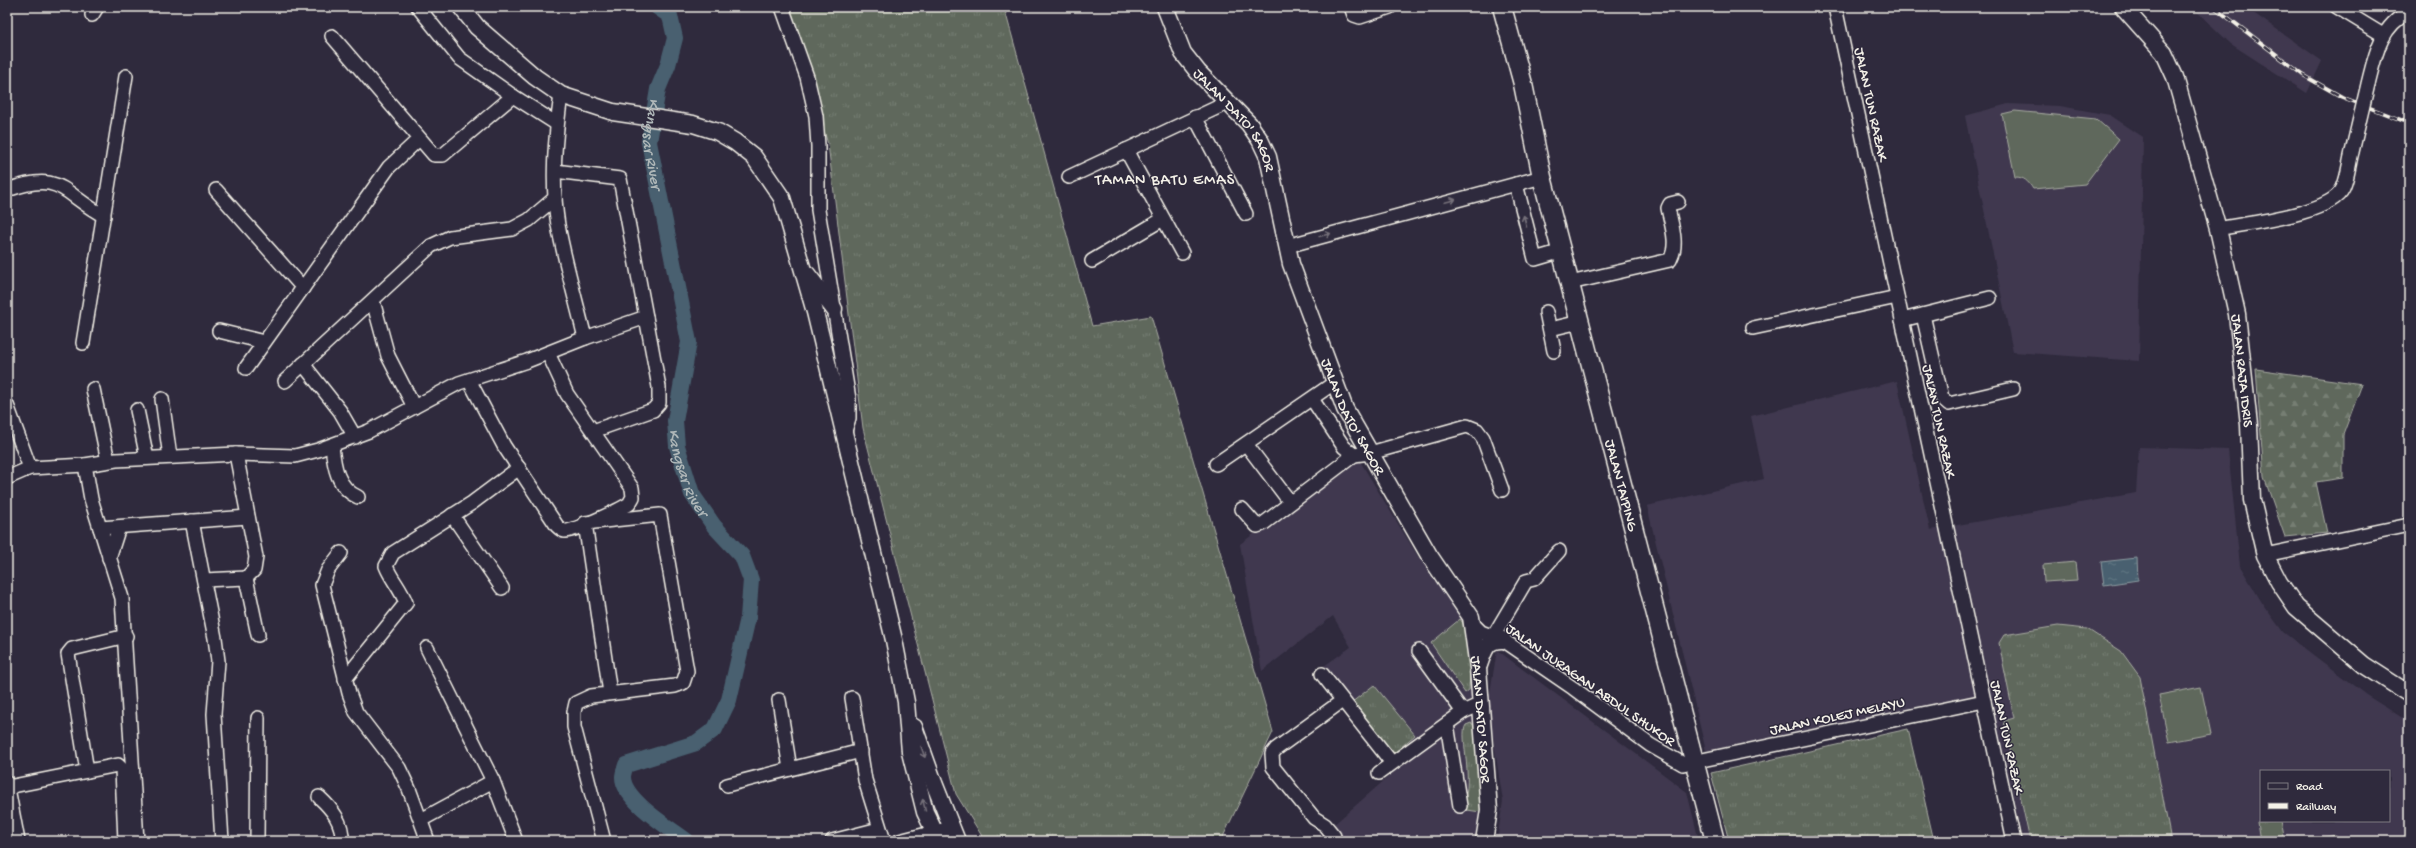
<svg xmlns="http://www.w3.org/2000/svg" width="2416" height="848" font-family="'Gochi Hand',sans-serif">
<defs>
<pattern id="grass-tufts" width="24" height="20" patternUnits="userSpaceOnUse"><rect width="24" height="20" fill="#5e685c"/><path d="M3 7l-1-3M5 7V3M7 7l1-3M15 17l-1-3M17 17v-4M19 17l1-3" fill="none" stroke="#767e73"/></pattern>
<pattern id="forest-firs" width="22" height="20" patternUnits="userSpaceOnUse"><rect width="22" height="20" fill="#5e685c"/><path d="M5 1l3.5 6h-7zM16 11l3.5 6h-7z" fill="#767e73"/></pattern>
<pattern id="water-ripples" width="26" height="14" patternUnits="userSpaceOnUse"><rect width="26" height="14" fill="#486170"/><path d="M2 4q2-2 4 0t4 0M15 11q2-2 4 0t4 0" fill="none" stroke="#637884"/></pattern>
</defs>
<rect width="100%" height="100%" fill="#2f2a3d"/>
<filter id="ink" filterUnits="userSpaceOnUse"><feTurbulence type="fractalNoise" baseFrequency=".025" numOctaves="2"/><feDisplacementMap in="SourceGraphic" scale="8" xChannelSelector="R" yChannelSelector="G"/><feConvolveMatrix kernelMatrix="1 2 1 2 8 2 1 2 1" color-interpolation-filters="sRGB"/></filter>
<g filter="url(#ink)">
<!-- built -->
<g fill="#40394f" fill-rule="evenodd">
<polygon points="2192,7 2245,7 2322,61 2307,93 2231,44"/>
<polygon points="2008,104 2060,106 2110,115 2143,137 2139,361 2013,352 1965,116"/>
<path d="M1897,381L1930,530L2136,493L2139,447L2228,450L2240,566L2264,606L2283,632L2366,695L2409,722V841H2023L1990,692L1706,751L1647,506L1764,479L1751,416ZM2261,771H2389V821H2261Z"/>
<polygon points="1358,458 1417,555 1466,624 1473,653 1471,695 1485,797 1477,841 1315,841 1395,771 1314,673 1351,647 1333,616 1262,671 1240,544"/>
<polygon points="1497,650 1687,792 1699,841 1497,841 1503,801 1488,705"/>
</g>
<!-- grass -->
<g fill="url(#grass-tufts)" stroke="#a9aca2">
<polygon points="787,7 1004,7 1092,326 1151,316 1273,732 1221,841 985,841 956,794 863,428 828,144"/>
<path d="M1460,619C1473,635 1470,670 1469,690L1465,693L1431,643Z"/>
<polygon points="2058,626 2087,629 2121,651 2140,677 2171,841 2030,841 2004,721 2014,718 1999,643 2004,635"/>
<polygon points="1374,685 1415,735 1393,754 1351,703"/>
<path d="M1471,723L1474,725L1483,808L1481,812L1460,809C1477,786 1458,735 1466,725Z"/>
<polygon points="1908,729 1934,841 1729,841 1711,773"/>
</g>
<!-- forest -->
<polygon fill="url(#forest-firs)" stroke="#a9aca2" points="2256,369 2362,384 2343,435 2343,478 2316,482 2327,533 2285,537 2264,477"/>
<!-- pitch -->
<g fill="#5e685c" stroke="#a9aca2">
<path d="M2015,111L2096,119L2119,139L2085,184L2033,189C2028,181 2024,177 2015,177L2002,114Z"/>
<polygon points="2075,562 2077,580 2044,582 2043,565"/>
<polygon points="2201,687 2211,734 2169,742 2159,695"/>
<polygon points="2280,821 2284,841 2260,841 2257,822"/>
<polygon points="2335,835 2336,841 2308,841"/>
</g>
<!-- water -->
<polygon fill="url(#water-ripples)" stroke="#8d9ba0" points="2137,558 2138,580 2104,585 2101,562"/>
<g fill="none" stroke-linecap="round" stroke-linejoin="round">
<!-- river -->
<path stroke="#486170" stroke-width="16" id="s1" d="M657,7L670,16L675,38L668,65L658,89L649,142L689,342L675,421L677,446L692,494L714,526L742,556L751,580L748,618L729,700L715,729L696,743L626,765C625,768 623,773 623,777C623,800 670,828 687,841"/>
<!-- minor casing -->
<g stroke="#f4f1e8" stroke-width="16">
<g id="minor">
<polyline points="782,7 807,77 816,116 818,146 818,210 849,399 849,418 844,434"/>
<polyline points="1351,7 1354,15 1360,17 1390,7"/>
<polyline points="1835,7 2014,841"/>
<polyline points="2337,7 2383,35"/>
<polyline points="92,15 97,7"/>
<polyline points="332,36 434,155 443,155 513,96 459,58 418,7"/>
<path d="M2368,84C2375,56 2380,26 2409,12"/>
<path d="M561,95C555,138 551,182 558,225C565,263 576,300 585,338"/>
<polyline points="513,96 557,124"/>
<polyline points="1195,117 1246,214"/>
<polyline points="1126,150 1182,253"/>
<polyline points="1069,177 1229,102"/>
<polyline points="1516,184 1535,259 1562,251"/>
<path d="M7,190C62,170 61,193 104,216"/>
<polyline points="216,190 303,288"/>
<path d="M2218,229C2246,223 2331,215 2343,188C2348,177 2349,163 2352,152"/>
<polyline points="1287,246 1542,177"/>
<polyline points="1092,261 1163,219"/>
<path d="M1570,283L1670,260C1679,244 1671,224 1668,208L1670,204L1678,202"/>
<polyline points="373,301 388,356 414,407"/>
<polyline points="1546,312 1554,351"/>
<polyline points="1923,315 1942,398 1949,404 2013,389"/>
<polyline points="1902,320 1990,298"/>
<polyline points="1753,328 1897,297"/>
<polyline points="1550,329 1580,322"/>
<polyline points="219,331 264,342"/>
<polyline points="83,343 126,76"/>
<polyline points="303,364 340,411 355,437"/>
<polyline points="246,368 389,167 419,139"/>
<path d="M469,380L504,446L557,526C559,528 563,531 565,531C571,533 621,509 629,504L633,497L632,488L567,394L548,353"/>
<polyline points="285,381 431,246 450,237 512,229 529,220 555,198"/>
<polyline points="93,389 108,461"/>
<polyline points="162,399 170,457"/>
<polyline points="1312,399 1344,447 1354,455 1370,453 1467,426 1477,430 1483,438 1502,490"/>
<polyline points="7,405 30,468 7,478"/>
<polyline points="137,410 147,458"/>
<polyline points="593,431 653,410 659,403 659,387 646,317"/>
<polyline points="1246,444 1290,502"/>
<path d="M332,446C334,466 337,488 358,497"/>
<polyline points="1216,464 1334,383"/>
<polyline points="30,468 85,465"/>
<polyline points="1242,509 1257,526 1263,524 1354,455"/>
<polyline points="452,515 502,588"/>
<polyline points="192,521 215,638 218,661 214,714 222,841"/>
<polyline points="100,528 248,517"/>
<polyline points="341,553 328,570 322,585 349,693 356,712 399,768 409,789 428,841"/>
<polyline points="2265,555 2409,525"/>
<polyline points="109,558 119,527"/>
<polyline points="246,578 258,635"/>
<polyline points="204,580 246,578 254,570 256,557 236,454"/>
<polyline points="1472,623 1481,632 1503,640 1573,688 1650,745 1683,764 1984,701"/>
<polyline points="1494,635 1526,581 1534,579 1559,551"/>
<polyline points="427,648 493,781 516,841"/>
<polyline points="1419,651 1463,712"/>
<polyline points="1322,674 1392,763"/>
<path d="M345,679L406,603C401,589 391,579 386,566L393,553L472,503L519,468"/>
<polyline points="852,698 865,780 884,841"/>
<polyline points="779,700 790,769"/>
<polyline points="1447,724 1460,806"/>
<polyline points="87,771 68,654 72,649 126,636"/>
<polyline points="1379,773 1463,712 1481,704"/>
<polyline points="7,783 18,841"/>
<polyline points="727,785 861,751"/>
<polyline points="8,787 118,765 122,769 125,841"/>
<path d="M319,797C332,809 343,822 342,841"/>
<polyline points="421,820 493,781"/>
<polyline points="1334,836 1325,825 1314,818 1273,767 1272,754 1276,749 1342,701"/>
<polyline points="137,841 122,598 91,499 85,465 116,460 236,454 295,456 318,450 369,431 459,383 527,361 585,338 646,317 620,179 555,171"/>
<polyline points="257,841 258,718"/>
<polyline points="604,841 574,727 574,712 576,703 591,696 675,686 683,683 687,671 660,515 585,523 610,693"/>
<polyline points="832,841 879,829"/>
<polyline points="899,841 951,828"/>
</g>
</g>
<!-- major casing -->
<g stroke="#f4f1e8" stroke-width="19">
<g id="major">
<polyline points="461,7 477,27 535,77 561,95 613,112 693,124 718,132 735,142 754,157 782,198 815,312 894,640 906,702 910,752 925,812 939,841"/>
<path id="s2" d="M1165,7L1183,53L1198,72L1249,124L1260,140L1268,157L1291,264L1345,409L1429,555L1471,617L1478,668L1489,810L1484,841"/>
<path id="s3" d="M2123,7L2164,53L2175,77L2218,229L2237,314L2249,425L2252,500L2265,555L2279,582L2296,607L2364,665L2409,694"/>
<polyline points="807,274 834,309"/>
<path d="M1479,665C1484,651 1486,639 1503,640"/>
<polyline points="914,727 934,783 957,841"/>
</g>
</g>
<!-- highway casing -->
<g stroke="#f4f1e8" stroke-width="21">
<g id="highway">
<path id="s4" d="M1502,7L1523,84L1542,177L1715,841"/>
</g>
</g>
<!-- minor -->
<use href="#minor" stroke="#2f2a3d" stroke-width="13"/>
<!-- major -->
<use href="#major" stroke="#2f2a3d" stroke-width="16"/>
<!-- highway -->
<use href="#highway" stroke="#2f2a3d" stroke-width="18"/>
<!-- rail casing -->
<g stroke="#f4f1e8" stroke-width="4">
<polyline id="rail" points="2214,7 2303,75 2342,97 2409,123"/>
</g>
<!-- rail -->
<use href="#rail" stroke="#2f2a3d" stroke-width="2.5" stroke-dasharray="8" stroke-linecap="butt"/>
<!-- minor-bridge casing -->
<g stroke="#f4f1e8" stroke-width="16" stroke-linecap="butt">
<polyline id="minor-bridge" points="2352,152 2368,84"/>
</g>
<!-- minor-bridge -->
<use href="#minor-bridge" stroke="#2f2a3d" stroke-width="13"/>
</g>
<!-- one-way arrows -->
<defs><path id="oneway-shaft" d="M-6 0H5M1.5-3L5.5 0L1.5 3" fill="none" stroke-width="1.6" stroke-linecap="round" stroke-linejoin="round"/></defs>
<g stroke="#747079">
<use href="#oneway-shaft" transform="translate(1450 201) rotate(-15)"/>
<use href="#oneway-shaft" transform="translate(1525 221) rotate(-104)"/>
<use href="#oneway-shaft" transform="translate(1325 235) rotate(-15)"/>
<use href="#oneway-shaft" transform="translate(923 752) rotate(71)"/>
<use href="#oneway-shaft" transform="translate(924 805) rotate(-104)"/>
</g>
</g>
<g text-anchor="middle" stroke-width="3" stroke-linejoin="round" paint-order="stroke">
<!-- street labels -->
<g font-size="15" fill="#f4f1e8" stroke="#2f2a3d">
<text transform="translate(1872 104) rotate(78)" y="5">JALAN TUN RAZAK</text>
<text dy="5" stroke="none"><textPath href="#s2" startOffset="135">JALAN DATO' SAGOR</textPath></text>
<text dy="5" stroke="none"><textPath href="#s3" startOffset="390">JALAN RAJA IDRIS</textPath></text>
<text dy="5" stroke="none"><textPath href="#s2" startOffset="459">JALAN DATO' SAGOR</textPath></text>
<text transform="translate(1940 421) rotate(78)" y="5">JALAN TUN RAZAK</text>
<text dy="5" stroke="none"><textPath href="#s4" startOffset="493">JALAN TAIPING</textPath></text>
<text transform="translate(1591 684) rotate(35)" y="5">JALAN JURAGAN ABDUL SHUKOR</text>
<text transform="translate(1837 715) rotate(-12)" y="5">JALAN KOLEJ MELAYU</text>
<text dy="5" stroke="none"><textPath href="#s2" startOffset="795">JALAN DATO' SAGOR</textPath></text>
<text transform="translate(2008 737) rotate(78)" y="5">JALAN TUN RAZAK</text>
</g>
<!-- water labels -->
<g font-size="16" font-style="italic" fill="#afb7b8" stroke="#2f2a3d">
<text dy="6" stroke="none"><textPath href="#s1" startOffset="148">Kangsar River</textPath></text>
<text dy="6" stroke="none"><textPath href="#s1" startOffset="484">Kangsar River</textPath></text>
</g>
<!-- neighbourhood labels -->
<g font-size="16" letter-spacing="1" fill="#f4f1e8" stroke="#2f2a3d">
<text x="1165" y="184">TAMAN BATU EMAS</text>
</g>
</g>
<!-- margin -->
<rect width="2416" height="848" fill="none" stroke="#2f2a3d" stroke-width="24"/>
<rect x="12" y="12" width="2392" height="824" fill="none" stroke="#f4f1e8" stroke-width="1.5" filter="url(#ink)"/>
<!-- legend -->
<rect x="2260" y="770" width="130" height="52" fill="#2f2a3d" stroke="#7e7a81"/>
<rect x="2268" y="783" width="20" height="6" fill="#2f2a3d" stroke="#7e7a81"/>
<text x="2296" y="790" font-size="12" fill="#f4f1e8">Road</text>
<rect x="2268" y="803" width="20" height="6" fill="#f4f1e8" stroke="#7e7a81"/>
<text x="2296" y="810" font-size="12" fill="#f4f1e8">Railway</text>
</svg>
